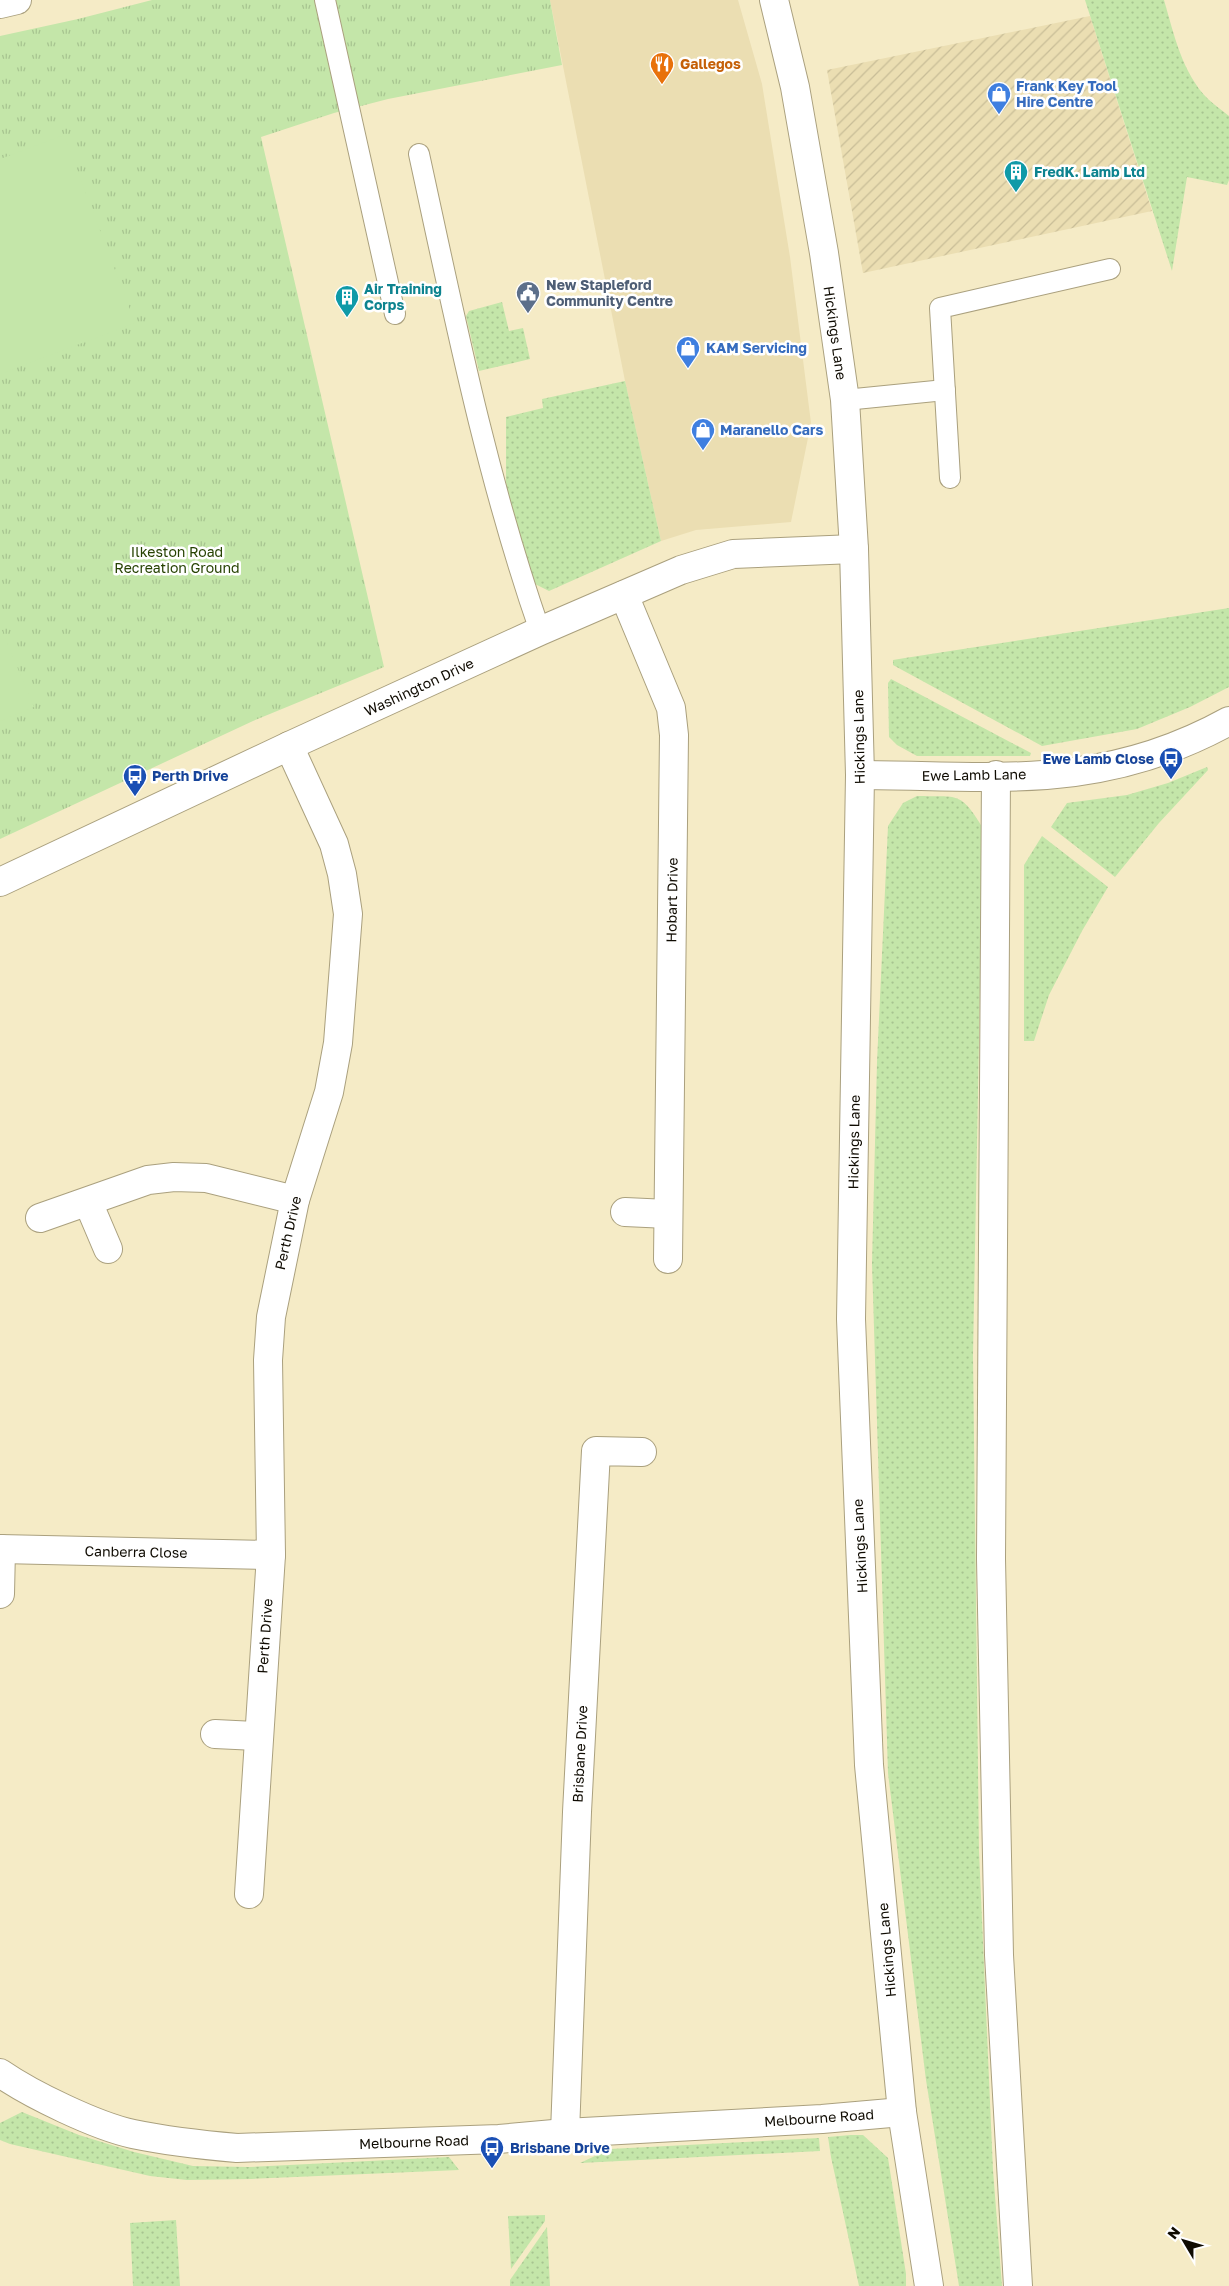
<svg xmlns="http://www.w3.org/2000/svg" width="1229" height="2286" font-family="'Golos Text',sans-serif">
<defs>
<pattern id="industrial-furrows" width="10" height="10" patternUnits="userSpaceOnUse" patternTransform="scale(1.25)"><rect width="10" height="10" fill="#ebdeb2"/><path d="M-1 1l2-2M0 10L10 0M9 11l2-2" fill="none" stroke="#c8bd97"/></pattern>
<pattern id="grass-dots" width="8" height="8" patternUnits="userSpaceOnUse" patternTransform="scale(1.25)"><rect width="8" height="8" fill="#c4e6a9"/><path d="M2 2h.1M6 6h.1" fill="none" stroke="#a7c490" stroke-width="1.8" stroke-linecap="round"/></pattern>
<pattern id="park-tufts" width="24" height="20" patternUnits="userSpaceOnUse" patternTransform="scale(1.25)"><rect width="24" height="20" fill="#c4e6a9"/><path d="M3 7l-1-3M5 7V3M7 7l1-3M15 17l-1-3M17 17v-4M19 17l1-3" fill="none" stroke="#a7c490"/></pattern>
</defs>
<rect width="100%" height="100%" fill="#f5ebc6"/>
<!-- built -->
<polygon fill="#ebdeb2" points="550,0 738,0 762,84 790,257 811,423 791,522 696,530 661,541 625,381"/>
<!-- industrial -->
<polygon fill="url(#industrial-furrows)" points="1090,16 1152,211 863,273 827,70"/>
<!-- grass -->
<g fill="url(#grass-dots)">
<path d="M1085,0H1164C1174,34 1182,73 1208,99C1214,105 1222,110 1229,116V180L1227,185L1187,177L1172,271Z"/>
<polygon points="502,302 509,331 523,328 530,359 479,371 466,316 469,311"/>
<polygon points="625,381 661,541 549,591 533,583 509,501 506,482 506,417 543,408 542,399"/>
<polygon points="1229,608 1229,687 1190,707 1137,729 1042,746 893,665 893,660 905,658"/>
<polygon points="891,679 1031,753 1030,756 917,756 897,745 889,737 888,683"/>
<polygon points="1207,767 1208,770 1159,823 1115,877 1051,827 1067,803 1127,795 1168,783"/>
<path d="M917,796C959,797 960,791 983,828L973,1355L979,1851L993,2170L1002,2286H959L926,2080L888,1773L872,1264L877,1062L888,826L903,803Z"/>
<polygon points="1042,836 1108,887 1082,931 1049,995 1034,1041 1024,1041 1024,865"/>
<polygon points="22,2112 79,2135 134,2152 193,2166 249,2167 449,2157 459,2170 251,2179 187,2180 150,2176 10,2144 0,2140 0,2123"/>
<polygon points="851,2135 863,2135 888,2158 906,2274 906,2286 859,2286 831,2157 828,2137"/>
<polygon points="819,2138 820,2151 580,2163 610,2149"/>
<polygon points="545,2215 545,2221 511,2269 508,2216"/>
<polygon points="176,2220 180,2286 133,2286 130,2223"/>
<polygon points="547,2227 550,2286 510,2286 510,2280"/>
</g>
<!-- park -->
<polygon fill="url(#park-tufts)" points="152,0 550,0 562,65 388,99 334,113 261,137 384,667 253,721 0,839 0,36 78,19"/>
<!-- garden -->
<g fill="#c4e6a9">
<polygon points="64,135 135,323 0,374 0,159"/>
<polygon points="0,626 34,707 0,721"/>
</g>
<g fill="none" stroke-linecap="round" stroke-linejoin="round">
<!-- lane casing -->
<g stroke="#aaa07e" stroke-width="22">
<g id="lane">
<polyline points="325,0 395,314"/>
<path d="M419,154C454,315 486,476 540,631"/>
<polyline points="845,400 945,390"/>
<polyline points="950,478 940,308 1110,269"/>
</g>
</g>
<!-- street casing -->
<g stroke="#aaa07e" stroke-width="30">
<g id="street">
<polyline points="624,595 671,708 674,735 668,1259"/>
<polyline points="996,775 991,1559 999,1955 1018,2286"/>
<polyline points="88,1202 108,1249"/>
<polyline points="625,1212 668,1214"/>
<polyline points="40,1218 148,1180 174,1177 206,1178 295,1200"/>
<polyline points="0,1549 271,1555"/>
<polyline points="0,1594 1,1549"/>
<polyline points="215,1734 258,1736"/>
<polyline points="249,1894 271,1555 268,1360 271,1317 295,1200 329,1092 338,1043 348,914 342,874 334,844 289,746"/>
<polyline points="565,2133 577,1812 596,1451 642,1452"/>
</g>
</g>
<!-- secondary casing -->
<g stroke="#aaa07e" stroke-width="30">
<g id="secondary">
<polyline points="774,0 795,87 824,253 845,400 854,549 860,775 851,1319 869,1765 902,2112 929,2286"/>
<path d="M860,775C931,775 1004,781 1074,772C1128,765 1182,747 1229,721"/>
<polyline points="0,882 289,746 540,631 681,570 733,554 854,549"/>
<path d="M0,2073C32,2095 96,2126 133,2134C167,2141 202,2145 237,2148L499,2139L565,2133L822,2119L902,2112"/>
</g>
</g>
<!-- primary casing -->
<g stroke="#aaa07e" stroke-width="30">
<polyline id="primary" points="0,4 17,0"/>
</g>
<!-- lane -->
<use href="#lane" stroke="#fff" stroke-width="20"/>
<!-- street -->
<use href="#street" stroke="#fff" stroke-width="28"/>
<!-- secondary -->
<use href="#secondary" stroke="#fff" stroke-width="28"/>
<!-- primary -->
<use href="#primary" stroke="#fff" stroke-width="28"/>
</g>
<!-- icons -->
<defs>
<g id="restaurant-pin" transform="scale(1.25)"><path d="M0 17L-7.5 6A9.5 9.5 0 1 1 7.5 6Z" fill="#e8710a" stroke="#fff"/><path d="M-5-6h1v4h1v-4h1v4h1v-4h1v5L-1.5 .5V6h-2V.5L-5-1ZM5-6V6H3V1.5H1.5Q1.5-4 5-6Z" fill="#fff"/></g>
<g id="shop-pin" transform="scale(1.25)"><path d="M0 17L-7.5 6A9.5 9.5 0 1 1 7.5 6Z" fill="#3f7fe0" stroke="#fff"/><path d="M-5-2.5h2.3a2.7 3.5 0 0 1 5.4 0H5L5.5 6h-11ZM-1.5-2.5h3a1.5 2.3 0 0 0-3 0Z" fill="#fff"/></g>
<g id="building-pin" transform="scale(1.25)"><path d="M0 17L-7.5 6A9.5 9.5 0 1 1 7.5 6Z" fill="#0f9aa8" stroke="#fff"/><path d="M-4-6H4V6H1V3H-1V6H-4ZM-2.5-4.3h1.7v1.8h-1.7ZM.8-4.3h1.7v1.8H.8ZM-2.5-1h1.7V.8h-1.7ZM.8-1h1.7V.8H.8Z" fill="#fff"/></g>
<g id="civic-pin" transform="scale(1.25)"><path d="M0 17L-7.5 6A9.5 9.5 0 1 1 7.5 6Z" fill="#5c6f8a" stroke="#fff"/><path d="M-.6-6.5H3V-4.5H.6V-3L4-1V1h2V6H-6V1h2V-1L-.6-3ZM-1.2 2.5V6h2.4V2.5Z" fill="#fff"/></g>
<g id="bus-pin" transform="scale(1.25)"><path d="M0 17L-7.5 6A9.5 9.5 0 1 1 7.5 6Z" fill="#1a4fb4" stroke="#fff"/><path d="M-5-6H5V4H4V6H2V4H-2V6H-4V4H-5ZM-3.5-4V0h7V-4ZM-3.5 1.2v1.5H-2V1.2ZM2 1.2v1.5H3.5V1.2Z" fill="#fff"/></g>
</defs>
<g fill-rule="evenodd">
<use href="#restaurant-pin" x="662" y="64"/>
<use href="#shop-pin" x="999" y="94"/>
<use href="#building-pin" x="1016" y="172"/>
<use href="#civic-pin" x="528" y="293"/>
<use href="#building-pin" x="347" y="297"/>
<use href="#shop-pin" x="688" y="348"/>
<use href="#shop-pin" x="703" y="430"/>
<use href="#bus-pin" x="1171" y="759"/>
<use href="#bus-pin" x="135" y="776"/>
<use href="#bus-pin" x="492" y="2148"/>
</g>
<g text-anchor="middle" stroke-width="5" stroke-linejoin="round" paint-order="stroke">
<!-- food labels -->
<g font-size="14" font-weight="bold" fill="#c56008" stroke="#fff" text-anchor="start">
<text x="680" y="69">Gallegos</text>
</g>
<!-- shop labels -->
<g font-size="14" font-weight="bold" fill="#366cbe" stroke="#fff" text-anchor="start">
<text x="1016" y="91">Frank Key Tool<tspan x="1016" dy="16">Hire Centre</tspan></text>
<text x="706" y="353">KAM Servicing</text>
<text x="720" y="435">Maranello Cars</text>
</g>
<!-- culture labels -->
<g font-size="14" font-weight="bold" fill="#0d838f" stroke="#fff" text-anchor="start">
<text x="1034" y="177">FredK. Lamb Ltd</text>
<text x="364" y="294">Air Training<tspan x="364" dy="16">Corps</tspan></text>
</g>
<!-- service labels -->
<g font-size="14" font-weight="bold" fill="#4e5e75" stroke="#fff" text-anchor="start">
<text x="546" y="290">New Stapleford<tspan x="546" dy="16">Community Centre</tspan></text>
</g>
<!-- street labels -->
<g font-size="14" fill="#0f0b02" stroke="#fff">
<text transform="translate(835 333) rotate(82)" y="5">Hickings Lane</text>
<text transform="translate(419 687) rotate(-25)" y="5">Washington Drive</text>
<text transform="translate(859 737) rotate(-91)" y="5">Hickings Lane</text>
<text transform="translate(974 775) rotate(-1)" y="5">Ewe Lamb Lane</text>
<text transform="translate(672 900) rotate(-89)" y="5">Hobart Drive</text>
<text transform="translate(854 1142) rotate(-89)" y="5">Hickings Lane</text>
<text transform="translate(288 1233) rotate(-77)" y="5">Perth Drive</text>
<text transform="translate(860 1546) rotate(-93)" y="5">Hickings Lane</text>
<text transform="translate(136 1552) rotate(1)" y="5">Canberra Close</text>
<text transform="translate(265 1636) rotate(-86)" y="5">Perth Drive</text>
<text transform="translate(580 1754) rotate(-87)" y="5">Brisbane Drive</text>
<text transform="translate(887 1950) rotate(-95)" y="5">Hickings Lane</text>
<text transform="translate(819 2118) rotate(-4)" y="5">Melbourne Road</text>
<text transform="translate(414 2142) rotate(-2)" y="5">Melbourne Road</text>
</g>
<!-- park labels -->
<g font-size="14" fill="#264202" stroke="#fff">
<text x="177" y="557">Ilkeston Road<tspan x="177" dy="16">Recreation Ground</tspan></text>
</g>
<!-- transit labels -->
<g font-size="14" font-weight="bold" fill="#164399" stroke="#fff" text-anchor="start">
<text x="1154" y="764" text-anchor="end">Ewe Lamb Close</text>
<text x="152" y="781">Perth Drive</text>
<text x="510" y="2153">Brisbane Drive</text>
</g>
</g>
<!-- north arrow -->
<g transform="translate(1184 2241) rotate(308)" stroke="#ffffff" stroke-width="4" paint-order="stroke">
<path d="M0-4L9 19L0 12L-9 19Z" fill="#0f0b02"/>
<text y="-8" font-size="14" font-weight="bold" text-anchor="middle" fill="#0f0b02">N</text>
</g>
</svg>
